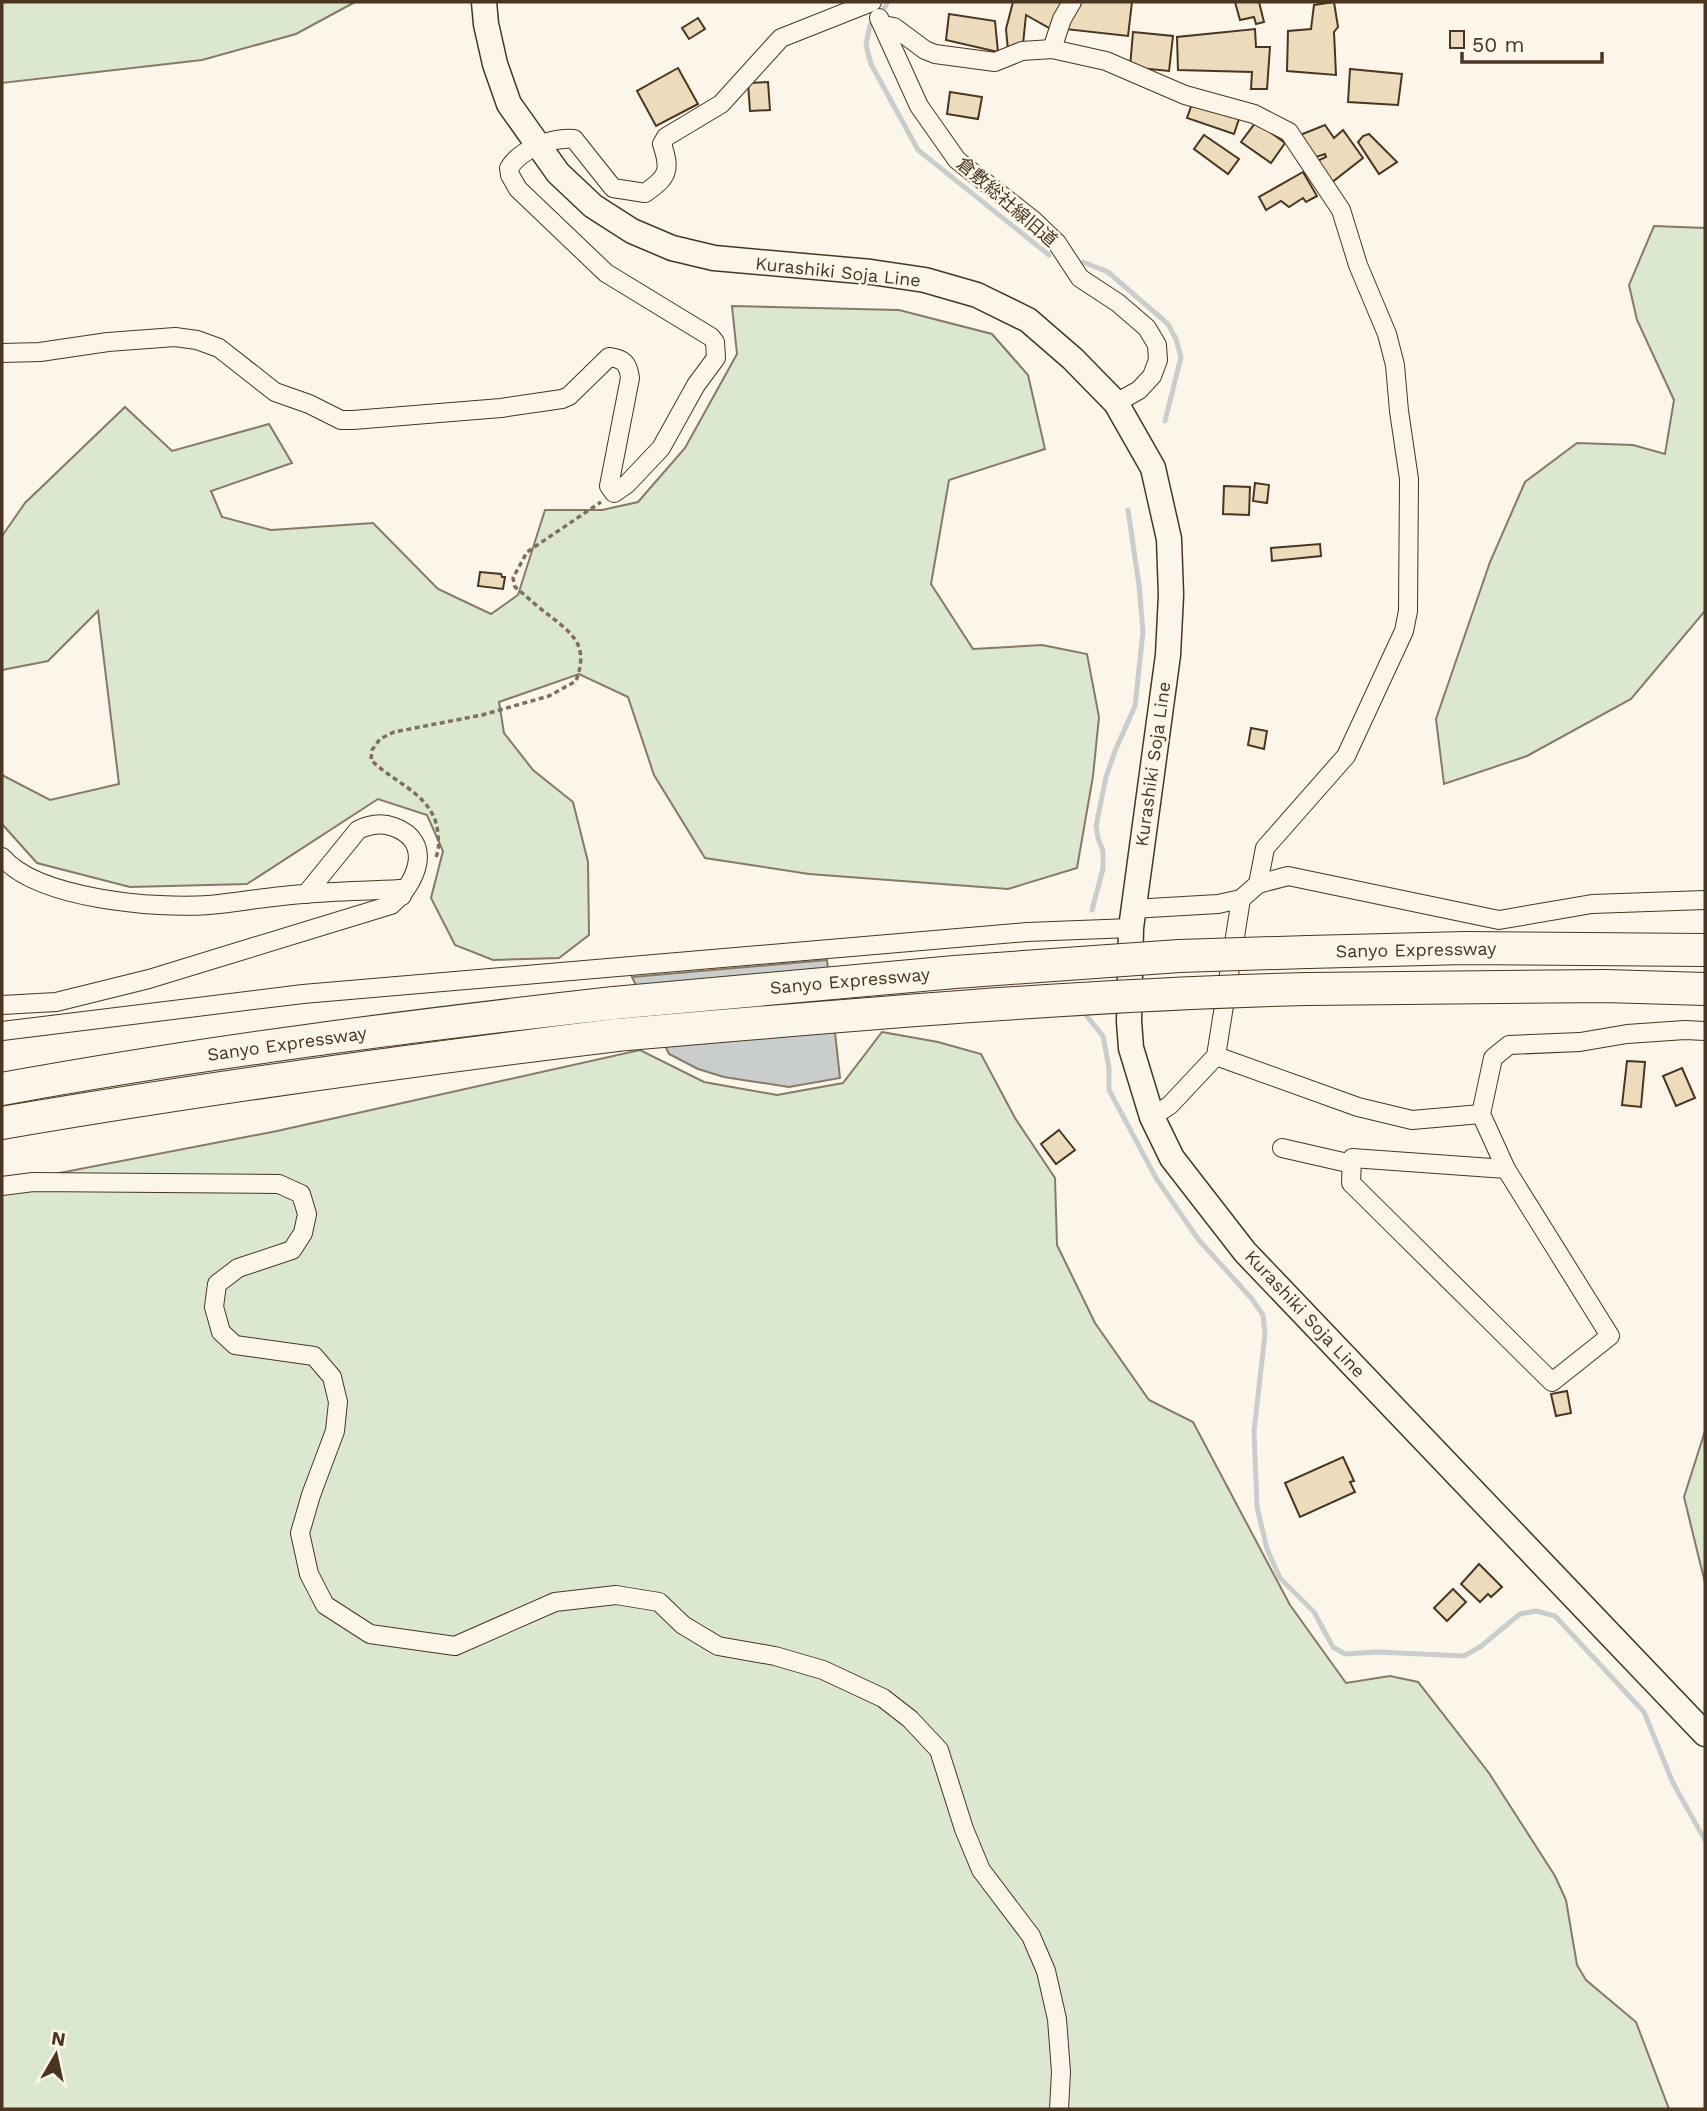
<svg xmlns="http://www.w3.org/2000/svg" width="1707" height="2111" font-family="'Work Sans','Noto Sans JP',sans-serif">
<rect width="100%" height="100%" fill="#fbf6e9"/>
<!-- green -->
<g fill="#dce7d0" stroke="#887966" stroke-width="2">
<polygon points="2,2 355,2 296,34 202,60 2,83"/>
<polygon points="1654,226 1705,228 1705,611 1631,699 1527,756 1444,784 1436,719 1490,562 1525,482 1577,443 1633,445 1665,454 1674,400 1637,320 1629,285"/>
<polygon points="732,306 899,310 992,334 1028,375 1045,449 949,480 931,584 973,649 1042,645 1087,654 1099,717 1093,776 1077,868 1008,889 809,874 705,858 654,775 628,697 579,674 499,702 504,733 533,770 573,802 588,862 589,935 559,958 493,960 455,945 431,898 443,851 427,815 378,799 247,884 130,887 37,863 2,824 2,775 50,800 119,784 98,611 48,661 2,670 2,536 25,503 125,407 172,451 269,424 292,463 211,491 222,517 271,530 373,523 438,589 491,614 518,595 545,510 602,510 638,502 685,448 737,354"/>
<polygon points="882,1032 938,1042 981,1054 1015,1118 1055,1178 1057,1245 1095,1323 1149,1400 1193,1422 1290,1605 1346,1683 1390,1676 1418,1682 1489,1773 1555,1876 1566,1900 1577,1965 1586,1980 1636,2022 1669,2109 2,2109 2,1184 277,1131 640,1050 704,1082 777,1095 843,1083"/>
<polygon points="1705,1431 1705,1583 1684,1497"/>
</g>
<!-- water -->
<polygon fill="#c9cecd" stroke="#887966" stroke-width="2" points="827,960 840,1078 789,1087 724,1077 698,1069 669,1054 632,977"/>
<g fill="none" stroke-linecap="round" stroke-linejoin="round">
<!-- stream -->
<g stroke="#c9cecd" stroke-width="5">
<polyline points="887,2 886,6 870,25 866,45 871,64 918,150 1049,255"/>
<polyline points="1083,262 1108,272 1168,324 1176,339 1181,357 1165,421"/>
<polyline points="1092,910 1103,869 1103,851 1098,838 1096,826 1106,777 1115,751 1135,706 1143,632 1139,585 1128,510"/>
<polyline points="1086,1008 1086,1015 1103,1036 1109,1068 1109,1090 1156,1178 1198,1239 1252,1299 1263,1315 1265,1334 1254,1431 1257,1507 1267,1549 1280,1578 1314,1612 1333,1647 1345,1654 1377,1652 1464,1656 1480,1647 1520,1614 1536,1611 1555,1616 1644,1712 1673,1783 1705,1840"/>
</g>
</g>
<!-- building -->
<g fill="#ecdcbc" stroke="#4a3520" stroke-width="2">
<polygon points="1013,2 1065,2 1051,29 1026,15 1023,44 1008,50 1006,29"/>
<polygon points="1076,2 1132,2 1128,36 1065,29"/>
<polygon points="1235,2 1259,2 1264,22 1256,24 1254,17 1240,20"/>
<polygon points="1334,2 1338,27 1334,32 1336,75 1287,71 1288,31 1311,29 1314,5"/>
<polygon points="949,14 995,21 998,52 946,40"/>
<polygon points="698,18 705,29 689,39 682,28"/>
<polygon points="1255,29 1256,47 1270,47 1267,89 1251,89 1252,72 1178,70 1177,37"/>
<rect x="1450" y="31" width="14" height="17"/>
<polygon points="1133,32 1173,36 1169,71 1130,67"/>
<polygon points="678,68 698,104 656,126 637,91"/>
<polygon points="1350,69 1402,74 1398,105 1348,102"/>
<polygon points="768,82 770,110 750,111 748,83"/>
<polygon points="950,92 982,97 978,119 947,114"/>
<polygon points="1193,101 1240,116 1234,134 1187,118"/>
<polygon points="1256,122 1285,143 1271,163 1241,142"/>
<polygon points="1325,125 1334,138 1343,130 1363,158 1331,183 1315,162 1326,157 1325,154 1313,158 1300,135"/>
<polygon points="1369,134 1397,162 1379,174 1358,142 1363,136"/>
<polygon points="1204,135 1239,159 1228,174 1194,149"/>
<polygon points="1303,172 1317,196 1306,202 1303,198 1289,207 1281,201 1266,210 1259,197"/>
<polygon points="1255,483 1269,485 1267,503 1253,501"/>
<polygon points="1224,486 1250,487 1249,515 1223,514"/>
<polygon points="1320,544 1321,556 1272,561 1271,548"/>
<polygon points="480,572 501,574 502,577 505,577 503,589 478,586"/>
<polygon points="1251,728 1267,731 1264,749 1248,745"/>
<polygon points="1627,1061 1645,1062 1641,1107 1622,1105"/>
<polygon points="1682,1068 1695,1098 1676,1106 1663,1076"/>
<polygon points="1059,1130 1075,1150 1056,1164 1041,1144"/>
<polygon points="1567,1391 1571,1413 1556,1416 1551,1394"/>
<polygon points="1343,1457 1354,1481 1350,1482 1355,1492 1300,1517 1285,1483"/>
<polygon points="1479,1564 1502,1587 1491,1597 1488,1594 1480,1602 1461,1584"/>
<polygon points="1453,1589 1466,1602 1447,1621 1434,1608"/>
</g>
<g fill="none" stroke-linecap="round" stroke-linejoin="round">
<!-- street casing -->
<g stroke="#4a3520" stroke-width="20">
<g id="street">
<polyline points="879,18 919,106 957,160 1033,220 1057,243 1080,278 1118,303 1147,328 1157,345 1158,360 1152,376 1139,390 1116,403"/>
<polyline points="883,25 894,27 925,50 935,54 995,62 1022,51 1052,49 1106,61 1185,95 1254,114 1289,132 1341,210 1358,265 1387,334 1395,365 1399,411 1409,479 1408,611 1404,631 1346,756 1265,848 1258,884"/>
<polyline points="1052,49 1062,19 1072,2"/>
<path d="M2,353L40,352L108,342L175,337L197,340L219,348L275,392L309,404L341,420H353L501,408L562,399L569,396L609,357C624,359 628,363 630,378L609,486L614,493L627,484L661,448L696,385L716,358L715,342L711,337L606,273L518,189L510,175L509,168C521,149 552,137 574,139L613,188L645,193C668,177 671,171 662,144L666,137L721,104L781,38L872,2"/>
<path d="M2,857C38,899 156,909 209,905C241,902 272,896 304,894C336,891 368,891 400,889L402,896"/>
<polyline points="1132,909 1218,904 1241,899 1258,884 1288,876 1499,920 1592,904 1705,900"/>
<path d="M2,1005L56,1002L149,979L391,905C416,884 435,842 394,827C381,822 370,824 358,830L306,894"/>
<polyline points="2,1031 303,994 1027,932 1131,928"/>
<polyline points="1216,1056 1358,1107 1412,1120 1481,1114"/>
<polyline points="1152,1117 1170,1105 1216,1056 1241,899"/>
<polyline points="1282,1148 1352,1164"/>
<polygon points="1352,1158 1506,1169 1610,1336 1552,1382 1351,1183"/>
<polyline points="1506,1169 1481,1114 1493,1058 1509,1045 1580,1042 1627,1034 1685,1030 1705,1031"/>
<polyline points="2,1186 33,1182 279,1184 301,1194 307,1214 303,1233 292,1250 238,1268 217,1284 214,1307 221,1332 235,1345 314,1356 332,1377 338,1402 335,1431 311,1495 300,1533 309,1574 325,1605 370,1634 455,1646 555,1602 616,1595 659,1602 683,1625 718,1646 775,1656 823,1670 883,1698 910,1719 939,1750 964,1829 981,1870 1031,1936 1046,1971 1057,2019 1061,2072 1059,2109"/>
</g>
</g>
<!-- secondary casing -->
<g stroke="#4a3520" stroke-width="27">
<polyline id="secondary" points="484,2 486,24 495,64 509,104 558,173 593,206 632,231 672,248 714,258 871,272 925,280 977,295 1028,320 1073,359 1116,403 1153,468 1169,539 1171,595 1168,655 1131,928 1129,1021 1131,1048 1152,1117 1172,1158 1245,1252 1705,1734"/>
</g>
<!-- highway casing -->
<g stroke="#4a3520" stroke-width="34">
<g id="highway">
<polyline points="1308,952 1465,948 1705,950"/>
<polyline points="1307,989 1605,986 1705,989"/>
<path d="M2,1089C205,1052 409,1026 614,1003"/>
<path d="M2,1123C206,1088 411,1060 617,1035"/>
</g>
</g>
<!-- path -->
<path stroke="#7f6f5c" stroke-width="3.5" stroke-dasharray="5 3.5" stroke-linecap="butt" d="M436,857C439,850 439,844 438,836C437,796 395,784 371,760L372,750L380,739L394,732L482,715L549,696L576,681C591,641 568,631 541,609C532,602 524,594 515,587L513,578L527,552L601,502"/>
<!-- street -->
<use href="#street" stroke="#fbf6e9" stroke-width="18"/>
<!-- secondary -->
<use href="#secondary" stroke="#fbf6e9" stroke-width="24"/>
<!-- highway -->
<use href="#highway" stroke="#fbf6e9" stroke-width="32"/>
<!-- highway-bridge casing -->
<g stroke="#4a3520" stroke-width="34" stroke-linecap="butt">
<g id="highway-bridge">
<polyline points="614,1003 955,972 1179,956 1308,952"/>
<path d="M617,1035C847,1015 1076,995 1307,989"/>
</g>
</g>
<!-- highway-bridge -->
<use href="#highway-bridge" stroke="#fbf6e9" stroke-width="32"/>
</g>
<g text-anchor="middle" stroke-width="5" stroke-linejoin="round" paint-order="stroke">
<!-- street labels -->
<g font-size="18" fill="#4a3520" stroke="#fbf6e9">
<text transform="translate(1007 202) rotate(41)" y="6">倉敷総社線旧道</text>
<text transform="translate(838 272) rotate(6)" y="6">Kurashiki Soja Line</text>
<text transform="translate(1153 764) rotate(-82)" y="6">Kurashiki Soja Line</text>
<text transform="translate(1416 950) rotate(-1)" y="6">Sanyo Expressway</text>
<text transform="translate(850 981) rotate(-5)" y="6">Sanyo Expressway</text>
<text transform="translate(287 1044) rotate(-8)" y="6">Sanyo Expressway</text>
<text transform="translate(1305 1314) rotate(47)" y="6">Kurashiki Soja Line</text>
</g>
</g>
<!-- border -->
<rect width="1707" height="2111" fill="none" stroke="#4a3520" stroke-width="7"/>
<!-- north arrow -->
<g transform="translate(56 2055) rotate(9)" stroke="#fbf6e9" stroke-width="5" paint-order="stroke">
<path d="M0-5L12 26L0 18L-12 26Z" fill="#4a3520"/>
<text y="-10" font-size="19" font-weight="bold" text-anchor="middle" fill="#4a3520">N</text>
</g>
<!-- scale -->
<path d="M1462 52v10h140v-10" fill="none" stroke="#4a3520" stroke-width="3.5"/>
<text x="1472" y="52" font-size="21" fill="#4a3520" stroke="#fbf6e9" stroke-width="5" paint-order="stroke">50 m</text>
</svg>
